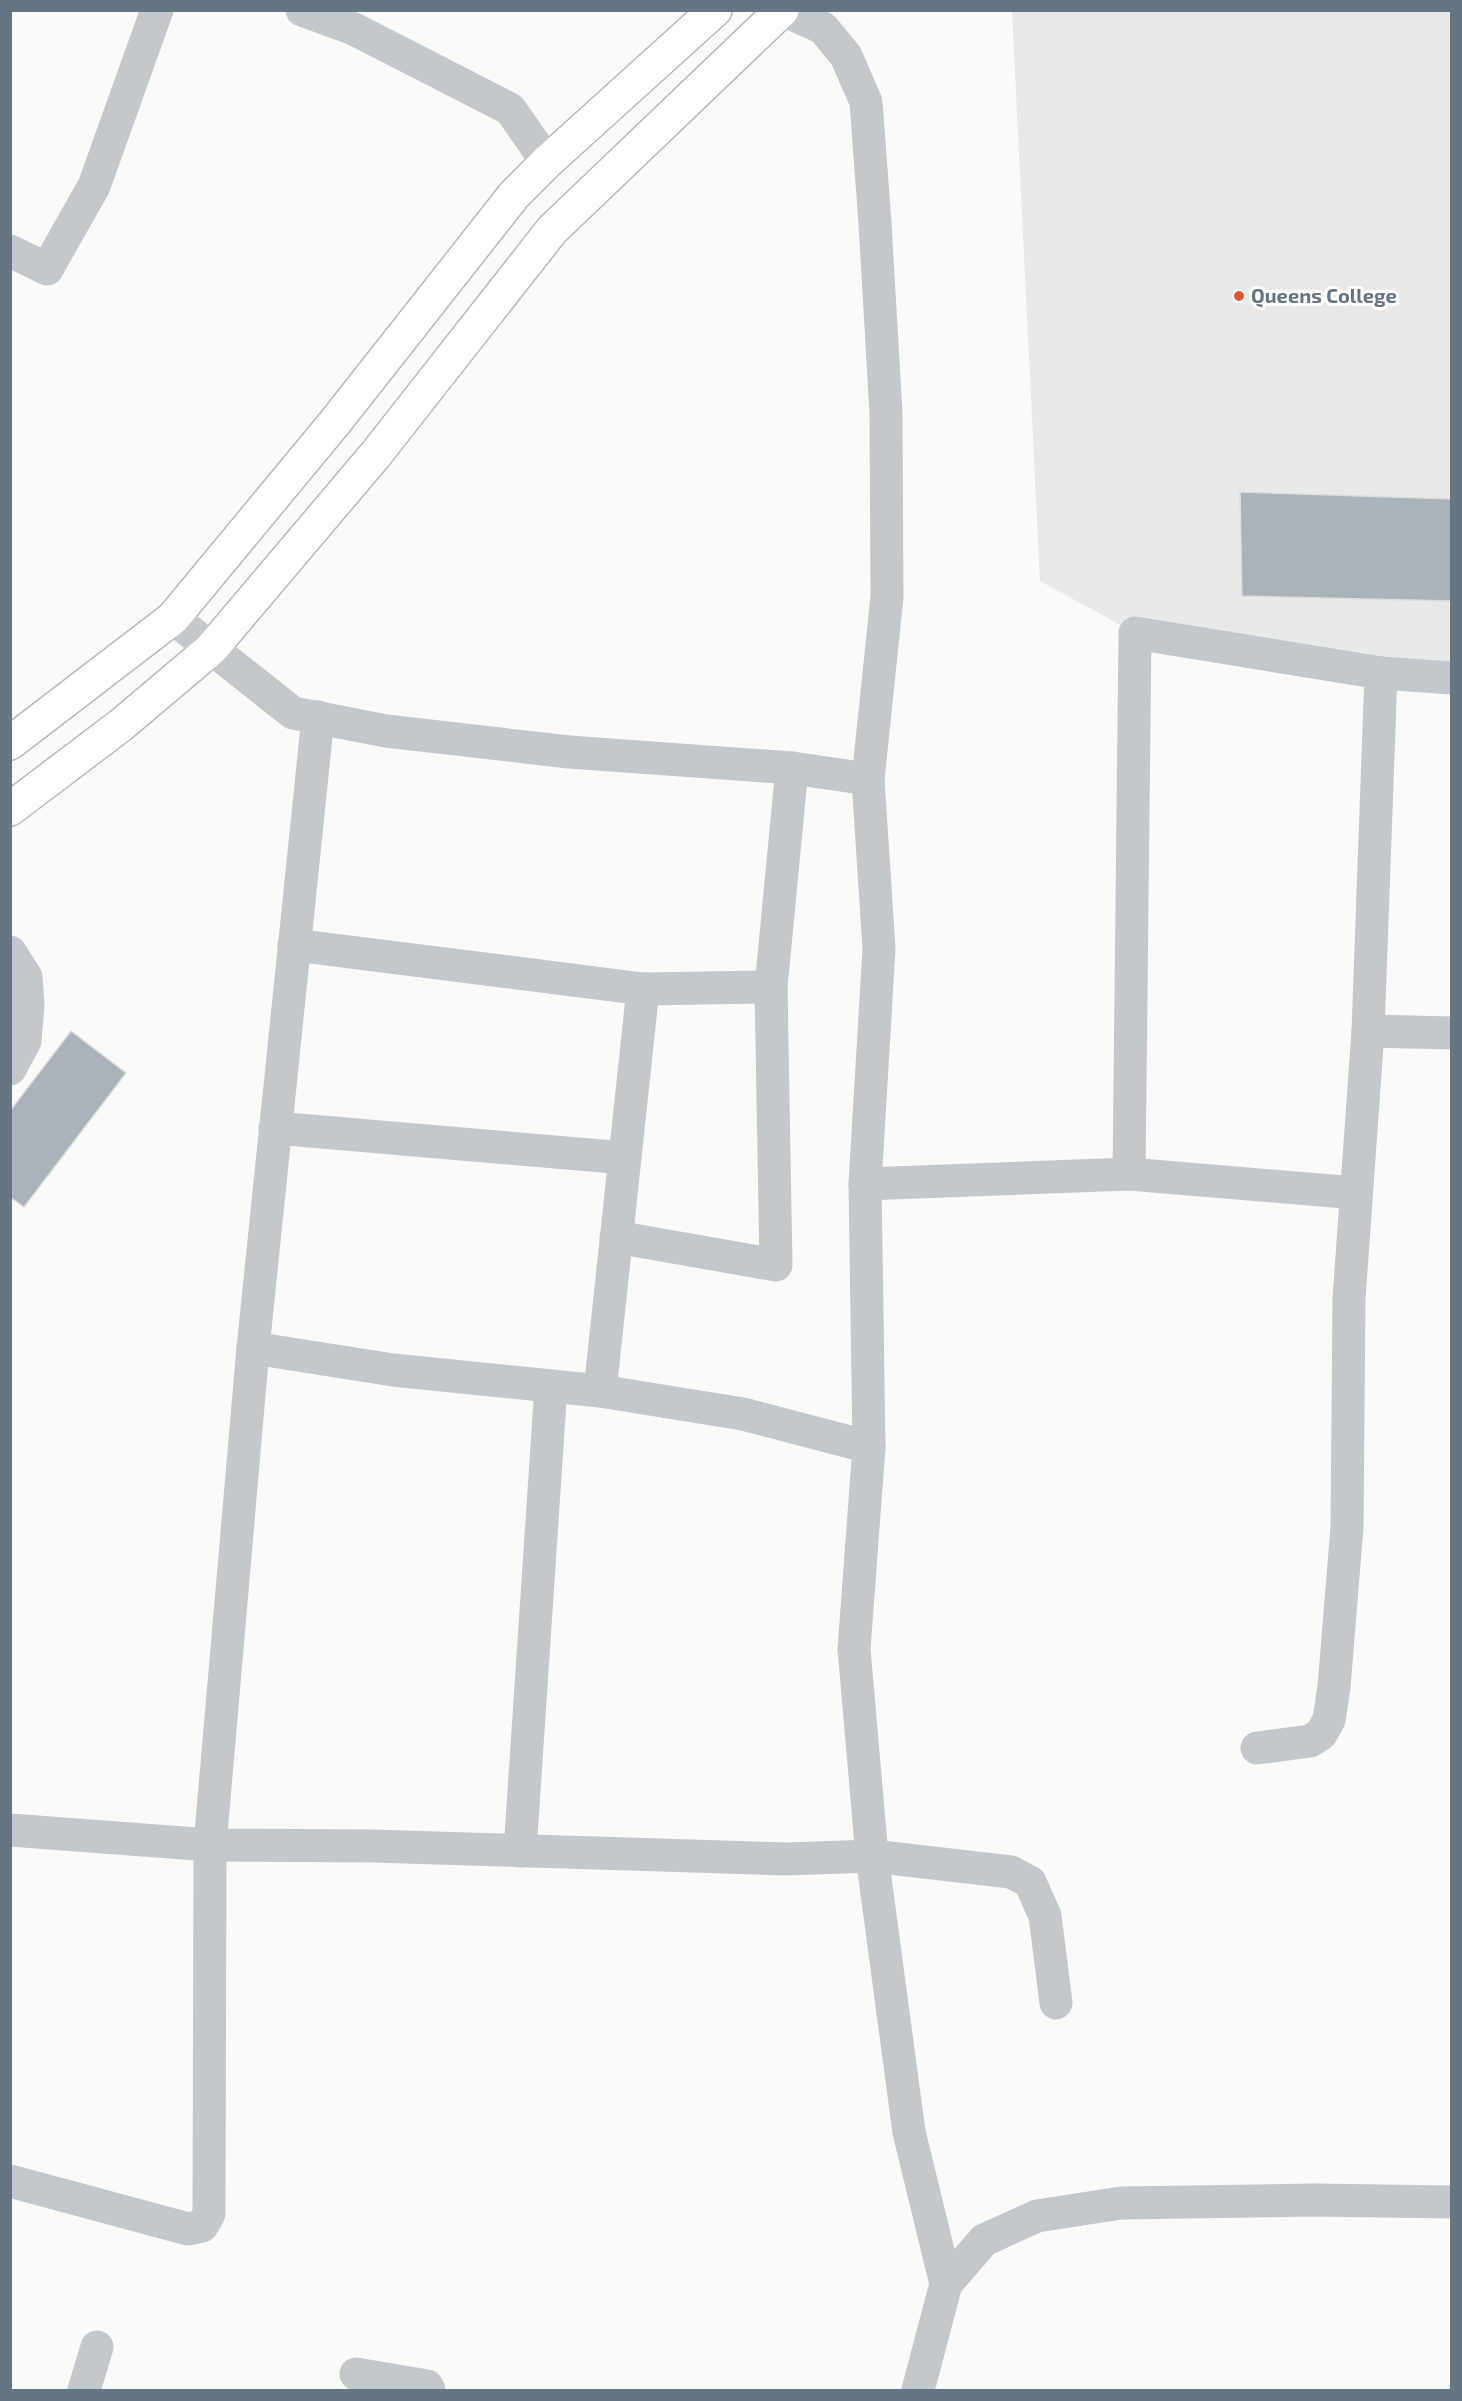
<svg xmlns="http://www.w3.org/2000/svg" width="1462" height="2401" font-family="'Exo 2',sans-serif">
<rect width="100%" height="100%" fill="#fafaf8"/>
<!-- built -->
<polygon fill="#e8e9e9" points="1012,11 1451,11 1451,678 1135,633 1040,581"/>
<!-- building -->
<g fill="#aab3b9" stroke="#dcdcda" stroke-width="1.5">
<polygon points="1240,492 1452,499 1452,601 1242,596"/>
<polygon points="71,1031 126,1073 24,1207 10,1197 10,1111"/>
</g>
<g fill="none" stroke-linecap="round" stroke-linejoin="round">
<!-- major casing -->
<g stroke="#b5babe" stroke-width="36">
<g id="major">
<polyline points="10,743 173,618 336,421 514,195 547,162 715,10"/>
<polyline points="10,809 121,725 211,649 376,454 552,230 782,10"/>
</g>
</g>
<!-- minor -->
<g stroke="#c3c8cc" stroke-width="33">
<polyline points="302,10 354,29 510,109 547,162"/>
<polyline points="783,10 823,28 846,56 866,102 875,223 886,413 887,597 868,779 879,949 865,1184 869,1447 854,1649 872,1856 909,2132 946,2284"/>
<polyline points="10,251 47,269 94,186 157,10"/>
<polyline points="173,618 293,713 386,731 569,752 792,768 868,779"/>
<polyline points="1381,673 1452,678"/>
<polyline points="294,945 643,989 771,987"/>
<polyline points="10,952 26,977 28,1005 25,1041 10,1069"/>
<polyline points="1368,1031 1452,1033"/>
<polyline points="275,1128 625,1158"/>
<polyline points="1129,1174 1135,633 1381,673 1368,1031 1349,1299 1347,1527 1334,1687 1329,1720 1321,1734 1310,1741 1257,1748"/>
<polyline points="865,1184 1129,1174 1356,1193"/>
<polyline points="616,1237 776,1265 771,987 792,768"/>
<polyline points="253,1348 393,1370 600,1391 743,1414 869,1447"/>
<polyline points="600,1391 643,989"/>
<polyline points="10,1830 210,1845 372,1846 786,1859 872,1856 1011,1872 1030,1882 1045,1916 1056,2003"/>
<polyline points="520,1851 551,1386"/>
<polyline points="10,2181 188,2229 202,2226 209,2214 210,1845 253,1348 318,717"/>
<polyline points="356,2374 427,2386 429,2390"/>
<polyline points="84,2390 97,2347"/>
<polyline points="918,2390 946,2284 984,2240 1037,2216 1121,2203 1313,2200 1452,2202"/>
</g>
<!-- major -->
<use href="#major" stroke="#fff" stroke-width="33"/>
</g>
<!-- markers -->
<circle fill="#e4572e" stroke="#fff" stroke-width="2" cx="1239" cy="296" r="6"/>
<g text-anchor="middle" stroke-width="6" stroke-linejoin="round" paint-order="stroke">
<!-- poi labels -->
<g font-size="20" font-weight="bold" fill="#657683" stroke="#fff" text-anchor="start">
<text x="1251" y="303">Queens College</text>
</g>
</g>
<!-- border -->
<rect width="1462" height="2401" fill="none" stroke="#657683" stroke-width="24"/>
</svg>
